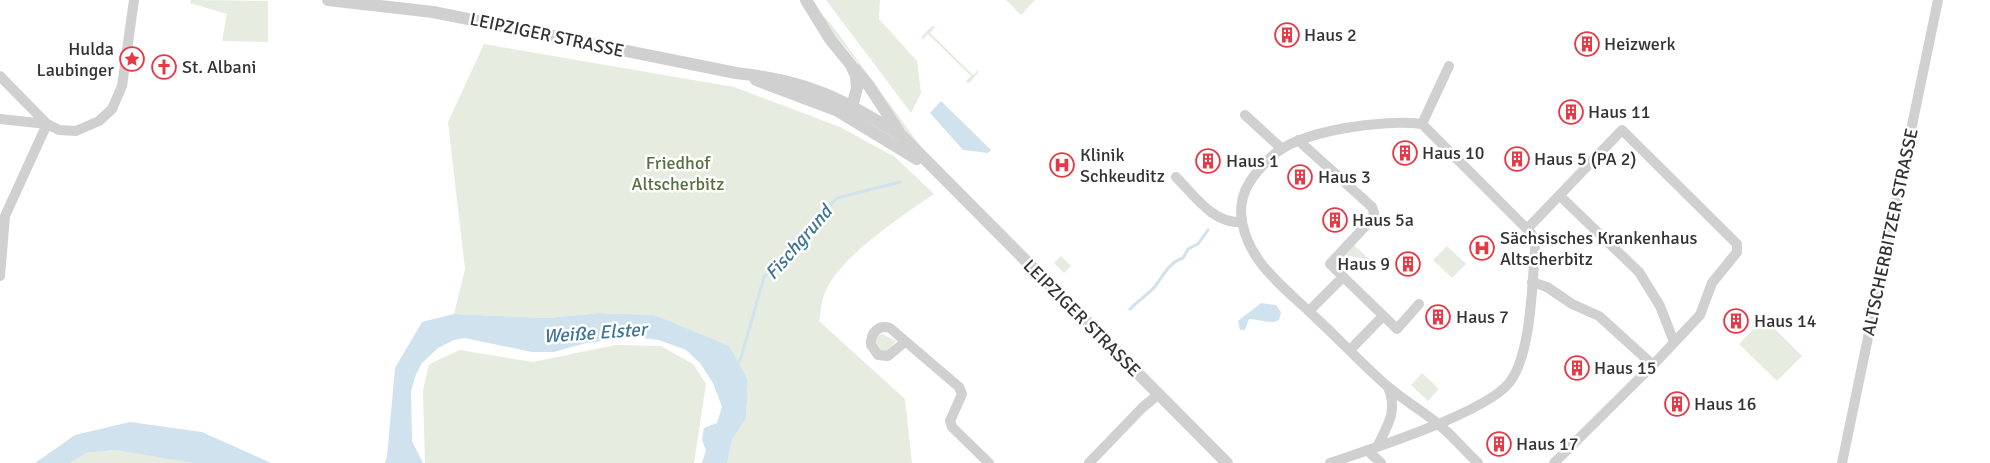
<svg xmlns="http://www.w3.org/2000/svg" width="1990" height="463" font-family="Signika,sans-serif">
<rect width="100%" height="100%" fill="#fff"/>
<!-- green -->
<g fill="#e6ecdf">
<polygon points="191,0 268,1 268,42 222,41 227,14 190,3"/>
<polygon points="826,0 880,0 879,19 917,61 921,93 911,113"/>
<polygon points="1006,0 1035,0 1021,15"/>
<path d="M815,7L831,24L924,151C899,129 883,99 864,71C848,49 829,30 815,7Z"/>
<polygon points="932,26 935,27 930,33 973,75 979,69 978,73 969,83 965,82 971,76 928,34 922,40 922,36"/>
<path d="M484,44L734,87L840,127L895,157L934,194C902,216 837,258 824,295C821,303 821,313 819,321L905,399L912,463H727L733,438L746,419L748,380L654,315L600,313L547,318L454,314L465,269L448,122Z"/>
<polygon points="1353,244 1370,260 1344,255"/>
<polygon points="1447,246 1466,264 1452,278 1433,260"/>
<polygon points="1061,256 1071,266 1064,273 1054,263"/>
<polygon points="1764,318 1802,356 1777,381 1739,344"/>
<polygon points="882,334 896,341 889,350 882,353 876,349 875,337"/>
<polygon points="615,345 661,346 693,364 706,384 694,463 425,463 423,390 429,364 460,350 533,362"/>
<polygon points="1422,373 1439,389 1428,401 1411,385"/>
<polygon points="115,450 185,461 193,463 70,463 86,453"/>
</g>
<!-- water -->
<g fill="#cfe2ee">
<polygon points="941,101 991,150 988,153 963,150 930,113"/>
<path d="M1261,303L1276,305L1281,312L1279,320C1271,325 1259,319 1249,319L1245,330H1240L1238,321Z"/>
<polygon points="600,313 654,315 729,346 748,380 746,419 733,438 727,463 702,463 706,450 702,440 704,428 717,423 722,407 713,383 700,363 686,350 659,340 636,337 586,343 554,352 532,352 465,338 454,340 438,348 421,364 415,377 411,391 412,441 423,463 385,463 387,457 395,368 422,322 454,314 547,318"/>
<polygon points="130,422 202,432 271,463 193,463 115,450 86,453 70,463 35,463 75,435"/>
</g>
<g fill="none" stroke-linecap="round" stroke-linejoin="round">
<!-- stream -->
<g stroke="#cfe2ee" stroke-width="3">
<path d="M1130,309C1138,301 1150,293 1156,285C1164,274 1170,262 1183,258L1188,249L1198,244L1208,230"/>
<polyline points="737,365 741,358 764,277 782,259 804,241 815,221 837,198 900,182"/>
</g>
<!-- minor -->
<g stroke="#d0d0d0" stroke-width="10">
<polyline points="0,76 47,124"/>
<polyline points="1245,115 1281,148"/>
<polyline points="0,119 47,124 59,130 76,131 99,121 112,109 122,86 134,0"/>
<polyline points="1422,124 1449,66"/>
<polyline points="1298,140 1372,207 1374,213 1371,220 1330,264 1397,329 1419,304"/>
<path d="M1176,177C1195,196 1213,224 1242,222"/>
<polyline points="1560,196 1639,272 1660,306 1674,342"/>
<polyline points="1528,228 1622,130 1737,244 1737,252 1712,283 1700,315 1653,365 1554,463"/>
<polyline points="0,276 5,216 47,124"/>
<polyline points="1532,282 1547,287 1572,304 1599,316 1653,365"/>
<polyline points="1309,311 1343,277"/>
<path d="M905,342L888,356L878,355L871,345C870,334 878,324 890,328L959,387L962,394L950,421L952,427L989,463"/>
<polyline points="1350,350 1383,316"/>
<path d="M1378,445C1388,425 1398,410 1388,387"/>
<polyline points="1367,450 1381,463"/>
<polyline points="1089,463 1143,407 1159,394"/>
<path d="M1330,463C1369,450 1485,413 1509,383C1531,356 1532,286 1535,250V241L1531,233L1422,124C1384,119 1299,130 1271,157C1255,173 1241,188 1241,212C1243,259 1285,288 1315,317C1339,339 1361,363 1386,385C1402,399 1421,410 1437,423C1452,435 1464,450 1478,463"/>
<polyline points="1842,463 1938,0"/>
</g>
<!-- tertiary -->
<g stroke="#d0d0d0" stroke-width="12">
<path d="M328,0L433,12L736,73C808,81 842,98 902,136L1227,463"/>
<polyline points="806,0 830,39 851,65 856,76 857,88 851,111"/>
<polyline points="855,69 869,86 899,132"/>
<polyline points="756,80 838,111 917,159"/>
</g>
</g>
<!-- icons -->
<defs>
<g id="building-ring" transform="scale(1.25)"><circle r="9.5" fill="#fff" stroke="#e63946" stroke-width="1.5"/><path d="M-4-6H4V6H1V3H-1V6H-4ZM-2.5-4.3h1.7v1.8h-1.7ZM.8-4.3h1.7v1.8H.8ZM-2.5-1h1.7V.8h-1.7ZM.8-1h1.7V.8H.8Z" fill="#e63946"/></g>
<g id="sight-ring" transform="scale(1.25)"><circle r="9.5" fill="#fff" stroke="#e63946" stroke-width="1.5"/><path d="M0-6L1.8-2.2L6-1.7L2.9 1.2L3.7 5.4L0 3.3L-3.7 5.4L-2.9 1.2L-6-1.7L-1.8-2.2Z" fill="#e63946"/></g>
<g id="church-ring" transform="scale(1.25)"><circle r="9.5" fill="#fff" stroke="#e63946" stroke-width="1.5"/><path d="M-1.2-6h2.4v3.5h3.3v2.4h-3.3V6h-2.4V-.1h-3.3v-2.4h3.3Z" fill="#e63946"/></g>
<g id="hospital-ring" transform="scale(1.25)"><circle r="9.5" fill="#fff" stroke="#e63946" stroke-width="1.5"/><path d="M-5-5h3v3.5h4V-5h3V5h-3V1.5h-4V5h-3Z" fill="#e63946"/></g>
</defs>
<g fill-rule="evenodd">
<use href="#building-ring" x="1287" y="35"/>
<use href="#building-ring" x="1587" y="44"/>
<use href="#sight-ring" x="132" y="59"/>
<use href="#church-ring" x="164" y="67"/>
<use href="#building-ring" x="1571" y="112"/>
<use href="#building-ring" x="1405" y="153"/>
<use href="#building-ring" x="1517" y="159"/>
<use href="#building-ring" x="1208" y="161"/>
<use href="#hospital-ring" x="1062" y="165"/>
<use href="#building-ring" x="1300" y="177"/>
<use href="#building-ring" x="1335" y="220"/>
<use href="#hospital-ring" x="1482" y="248"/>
<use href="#building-ring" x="1408" y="264"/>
<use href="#building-ring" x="1438" y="317"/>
<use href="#building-ring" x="1736" y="321"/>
<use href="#building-ring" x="1577" y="368"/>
<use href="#building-ring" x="1677" y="404"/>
<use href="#building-ring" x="1499" y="444"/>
</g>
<g text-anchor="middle" stroke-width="5" stroke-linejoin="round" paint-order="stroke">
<!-- street labels -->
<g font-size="18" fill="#333" stroke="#fff">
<text transform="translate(547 35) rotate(12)" y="6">LEIPZIGER STRASSE</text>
<text transform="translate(1890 232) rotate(-78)" y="6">ALTSCHERBITZER STRASSE</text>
<text transform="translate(1082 318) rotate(45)" y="6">LEIPZIGER STRASSE</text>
</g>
<!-- poi labels -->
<g font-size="18" fill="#333" stroke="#fff" text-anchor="start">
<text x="1304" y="41">Haus 2</text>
<text x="1604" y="50">Heizwerk</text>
<text x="114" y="55" text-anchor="end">Hulda<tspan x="114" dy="21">Laubinger</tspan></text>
<text x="182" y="73">St. Albani</text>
<text x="1588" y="118">Haus 11</text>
<text x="1422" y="159">Haus 10</text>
<text x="1080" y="161">Klinik<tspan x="1080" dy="21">Schkeuditz</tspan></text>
<text x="1534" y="165">Haus 5 (PA 2)</text>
<text x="1226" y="167">Haus 1</text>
<text x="1318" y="183">Haus 3</text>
<text x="1352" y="226">Haus 5a</text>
<text x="1500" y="244">Sächsisches Krankenhaus<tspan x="1500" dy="21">Altscherbitz</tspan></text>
<text x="1390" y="270" text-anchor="end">Haus 9</text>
<text x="1456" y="323">Haus 7</text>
<text x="1754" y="327">Haus 14</text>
<text x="1594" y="374">Haus 15</text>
<text x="1694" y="410">Haus 16</text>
<text x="1516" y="450">Haus 17</text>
</g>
<!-- park labels -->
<g font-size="18" fill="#56703f" stroke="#fff">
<text x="678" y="169">Friedhof<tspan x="678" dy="21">Altscherbitz</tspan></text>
</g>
<!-- water labels -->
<g font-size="19" font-style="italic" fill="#3f7597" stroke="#fff">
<text transform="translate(798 242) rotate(-49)" y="7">Fischgrund</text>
<text transform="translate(595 332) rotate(-4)" y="7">Weiße Elster</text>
</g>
</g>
</svg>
